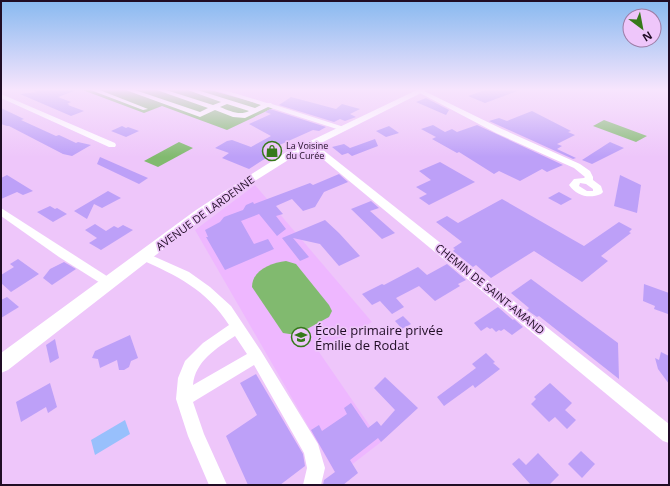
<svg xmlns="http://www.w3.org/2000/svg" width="670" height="486" font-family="'Open Sans',sans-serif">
<rect width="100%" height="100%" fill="#eec6fa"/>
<!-- built -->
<polygon fill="#eeb7ff" points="255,185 372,322 319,352 381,442 337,476 195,230"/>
<!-- green -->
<g fill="#81ba6f">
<polygon points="80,89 207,89 273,108 227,130 162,106 144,113"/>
<polygon points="604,120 647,136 636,142 593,126"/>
<polygon points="179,142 193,148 158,167 144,161"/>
<path d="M286,261L296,264L329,305L332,311L329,317L296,335L283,333L252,287C252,270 271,263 286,261Z"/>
</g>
<!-- water -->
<polygon fill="#98c0fc" points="125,420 130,434 95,455 91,440"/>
<!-- building -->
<g fill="#bda0f8">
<polygon points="32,89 76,89 77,90 58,97 71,102 67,104 69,104 68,105 84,111 71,116 20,94 37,92 32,90"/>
<polygon points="488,89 520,89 520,90 485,103 468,96"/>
<polygon points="291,97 336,109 342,104 360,109 350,114 356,117 345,121 340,119 334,122 279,105"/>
<polygon points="426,98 449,110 446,115 416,102"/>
<polygon points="1,108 24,119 21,120 56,136 59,135 76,143 78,142 91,145 72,156 63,154 9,126 7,126 1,124"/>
<polygon points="270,109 326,127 319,131 313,130 275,147 280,149 249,169 222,158 229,153 215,148 227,141 232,140 251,147 271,136 249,124 271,114 265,112"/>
<polygon points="532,111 571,131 568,132 575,135 557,144 562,146 557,149 576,158 573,159 489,121 499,118 507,121"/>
<polygon points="433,125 445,132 452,129 457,132 477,125 563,165 547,172 542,169 520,181 499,171 494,174 459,152 457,153 432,139 436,137 421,129"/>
<polygon points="122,126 126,128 128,127 139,131 126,137 111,131"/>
<polygon points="389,126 399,133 386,137 376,131"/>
<polygon points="375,139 378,146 352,156 348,153 342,155 332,147 344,144 350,148"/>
<polygon points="610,142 624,148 592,164 582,160"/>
<polygon points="100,157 148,178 139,184 97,164"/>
<polygon points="440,162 475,182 429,205 419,198 427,194 416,187 431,180 419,171"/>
<polygon points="339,174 348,182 324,192 315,207 303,211 292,199 276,206 283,214 276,216 286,229 277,236 259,214 241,221 254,244 268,239 274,249 225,270 206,237 208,237 205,230 220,222 224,217 243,210 246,205 253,202 254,204 310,183 313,185"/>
<polygon points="7,175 33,191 23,195 17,192 1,199 1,178"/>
<polygon points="620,175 641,185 637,213 614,206"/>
<polygon points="108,191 121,198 102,208 94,204 87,219 74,211"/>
<polygon points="559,192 572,199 561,205 548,198"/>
<polygon points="502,199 584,246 619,222 632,229 629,232 631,233 601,256 608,261 582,282 534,251 491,278 476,265 473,267 453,251 455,249 453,248 462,242 436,222 447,216 458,223"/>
<polygon points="371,201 379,208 370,211 395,233 382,239 351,209"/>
<polygon points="50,206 55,209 57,208 67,214 53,222 37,212"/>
<polygon points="325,220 339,233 360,256 339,266 320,244 293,238 309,257 300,261 282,238"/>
<polygon points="95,224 106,231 114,226 118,228 123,225 133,230 101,250 89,243 97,238 85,230"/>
<polygon points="18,259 39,274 11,292 1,283 1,275 14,267 10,264"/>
<polygon points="64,262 76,269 52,285 43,278 50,269"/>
<polygon points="447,264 466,280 458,284 460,286 435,301 419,286 396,298 404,307 392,314 380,301 372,305 362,294 382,284 384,285 418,267 427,275"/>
<polygon points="531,279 618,343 619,379 539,316 537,317 527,310 529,308 511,293"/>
<polygon points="644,284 669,293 668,314 654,309 655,306 643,301"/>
<polygon points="7,297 19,307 1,318 1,300"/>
<polygon points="498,307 513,320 514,319 523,327 512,335 504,329 501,331 499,330 496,332 492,328 490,329 487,327 481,331 474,323"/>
<polygon points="403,316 411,324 402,329 395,321"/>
<polygon points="130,335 138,358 131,361 129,367 124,370 119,370 117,360 100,368 98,359 92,358 95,351"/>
<polygon points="55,339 59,358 50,363 46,345"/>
<polygon points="661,352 669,356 669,384 658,369 655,358 659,360"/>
<polygon points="486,353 495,362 493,363 500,369 475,388 473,385 444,406 437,397 476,368 472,364"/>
<polygon points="256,374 303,454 305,466 280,485 248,485 226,436 257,415 240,383"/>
<polygon points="385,377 418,408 381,442 378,438 350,460 358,473 343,485 323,485 324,480 335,472 311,430 319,425 322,431 347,414 344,408 351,403 368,428 377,421 381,426 395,410 374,388"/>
<polygon points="50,383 57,407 48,413 46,407 21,422 16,402"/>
<polygon points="550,383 572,403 565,410 576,420 567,429 555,417 549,422 531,404 536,399 534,397"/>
<polygon points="581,451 595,464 582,478 568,464"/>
<polygon points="538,453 559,475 549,485 531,485 512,464 519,458 526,465"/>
</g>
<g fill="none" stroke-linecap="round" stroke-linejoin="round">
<!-- minor -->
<g fill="#fff" fill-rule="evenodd">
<polygon points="88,89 97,89 148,109 143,110"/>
<path d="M123,89H132L200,112L208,108L154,89H163L213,105L221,102L185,89H194L255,108L261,105L212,89H221L267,103H271L272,104L347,128L346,130H340L268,107L245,118L233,117L215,110L200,117ZM227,104L249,111C240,116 230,111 220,107Z"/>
<path d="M420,89L502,129L580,164L590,171L593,177V180L601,186L603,192L601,194C589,199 577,196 569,185L574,179L584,178L585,177L574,168L496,133L418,92L417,91ZM580,183L586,184L593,189V191H587L579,186Z"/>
<polygon points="1,94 115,143 116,145 115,147 109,147 1,98"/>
<polygon points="307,142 313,142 669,424 669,443 663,441 307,146"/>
<polygon points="1,208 113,280 115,283 113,286 109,288 105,286 59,257 1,216"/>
<path d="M144,252L189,272L210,287L231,306L261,351L318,444L325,468L321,485H303L307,468L304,453L254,365L193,402L204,434L227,485H209L188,436L176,399L178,378L185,361L203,343L229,325C206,289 177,276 140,259L138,256L140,253ZM235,336L247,354L193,385C195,361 217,348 235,336Z"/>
</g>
<!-- major -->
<polygon fill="#fff" fill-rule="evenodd" points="419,89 429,89 293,157 250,184 206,216 8,370 1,373 1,353 196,210 242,180 285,153"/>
</g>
<!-- sky -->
<linearGradient id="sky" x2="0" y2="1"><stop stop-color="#88b9f0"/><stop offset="0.57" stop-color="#f7e5fd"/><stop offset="1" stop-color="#f7e5fd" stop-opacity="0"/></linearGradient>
<rect width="670" height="157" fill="url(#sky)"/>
<!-- icons -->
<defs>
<g id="shop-ring" transform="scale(1)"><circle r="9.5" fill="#eec6fa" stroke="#36791a" stroke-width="1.5"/><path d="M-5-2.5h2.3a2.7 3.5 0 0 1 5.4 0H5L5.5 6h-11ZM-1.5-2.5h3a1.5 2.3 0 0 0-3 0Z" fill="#36791a"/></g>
<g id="school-ring" transform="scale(1)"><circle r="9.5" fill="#eec6fa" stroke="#36791a" stroke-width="1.5"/><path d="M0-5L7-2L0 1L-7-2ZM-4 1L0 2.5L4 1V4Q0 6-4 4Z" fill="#36791a"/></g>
</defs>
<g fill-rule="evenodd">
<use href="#shop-ring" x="272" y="151"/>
<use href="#school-ring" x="301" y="337"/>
</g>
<g text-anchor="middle" stroke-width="3.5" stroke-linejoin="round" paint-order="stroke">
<!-- far-poi labels -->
<g font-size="9" fill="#200d25" stroke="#eec6fa" text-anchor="start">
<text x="286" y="149">La Voisine<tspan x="286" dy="10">du Curée</tspan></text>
</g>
<!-- street labels -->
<g font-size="11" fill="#200d25" stroke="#eec6fa">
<text transform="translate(205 213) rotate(-36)" y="4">AVENUE DE LARDENNE</text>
<text transform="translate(490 289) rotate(39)" y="4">CHEMIN DE SAINT-AMAND</text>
</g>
<!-- near-poi labels -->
<g font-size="13" fill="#200d25" stroke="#eec6fa" text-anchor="start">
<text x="315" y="335">École primaire privée<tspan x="315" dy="15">Émilie de Rodat</tspan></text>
</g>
</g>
<!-- border -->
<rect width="670" height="486" fill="none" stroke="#200d25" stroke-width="4"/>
<!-- north arrow -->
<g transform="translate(642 28) rotate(148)"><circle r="19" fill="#eec6fa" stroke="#9c7ca5"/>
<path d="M0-3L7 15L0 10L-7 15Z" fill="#36791a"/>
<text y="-6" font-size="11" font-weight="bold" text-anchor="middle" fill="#200d25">N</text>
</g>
</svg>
